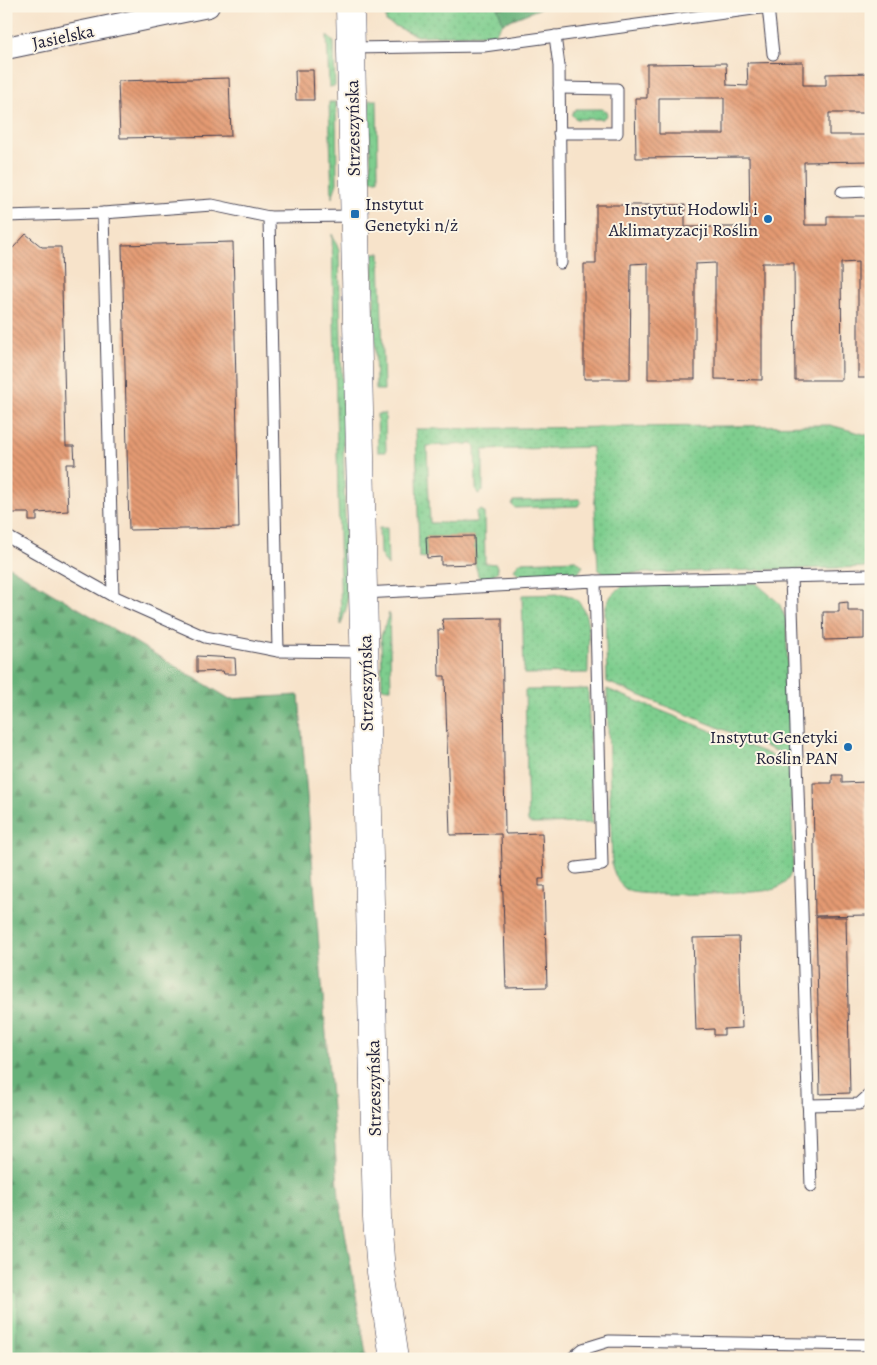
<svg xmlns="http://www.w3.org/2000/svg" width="877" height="1365" font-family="Alegreya,serif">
<defs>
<pattern id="grass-dots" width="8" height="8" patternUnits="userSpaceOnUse" patternTransform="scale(1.25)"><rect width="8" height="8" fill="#7ece8e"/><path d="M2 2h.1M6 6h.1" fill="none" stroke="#6db17b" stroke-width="1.8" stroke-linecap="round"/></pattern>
<pattern id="forest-firs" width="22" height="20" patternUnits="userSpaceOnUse" patternTransform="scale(1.25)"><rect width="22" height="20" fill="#66b179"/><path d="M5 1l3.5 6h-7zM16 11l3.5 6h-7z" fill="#549064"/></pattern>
<pattern id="building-back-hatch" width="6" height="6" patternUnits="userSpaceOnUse" patternTransform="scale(1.25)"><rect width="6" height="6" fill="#e49a72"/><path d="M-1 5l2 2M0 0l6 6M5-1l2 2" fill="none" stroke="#b87d5f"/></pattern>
</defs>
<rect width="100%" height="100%" fill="#fcf5e5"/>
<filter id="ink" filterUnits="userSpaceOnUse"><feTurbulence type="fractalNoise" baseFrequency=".02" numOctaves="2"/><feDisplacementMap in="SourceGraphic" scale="10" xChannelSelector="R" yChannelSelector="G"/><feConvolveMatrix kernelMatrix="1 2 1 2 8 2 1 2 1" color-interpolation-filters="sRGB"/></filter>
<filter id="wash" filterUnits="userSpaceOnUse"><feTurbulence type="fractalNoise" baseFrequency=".0096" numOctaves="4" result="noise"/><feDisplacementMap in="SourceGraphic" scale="20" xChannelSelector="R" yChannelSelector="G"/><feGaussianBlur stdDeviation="1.12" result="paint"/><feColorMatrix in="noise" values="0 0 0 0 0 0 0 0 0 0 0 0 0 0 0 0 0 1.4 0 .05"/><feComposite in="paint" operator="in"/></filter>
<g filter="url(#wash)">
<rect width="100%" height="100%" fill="#f7e3ca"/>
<!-- grass -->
<g fill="url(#grass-dots)" stroke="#507864">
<polygon points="386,6 497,6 503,23 495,34 417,36 386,22"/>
<polygon points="327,36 334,42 335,86 329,87"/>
<polygon points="369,100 377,100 378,180 371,180"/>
<polygon points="329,102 336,102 337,183 332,198"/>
<polygon points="576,109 602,109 606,111 607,115 602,119 576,119 571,114"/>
<polygon points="332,234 339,250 347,605 341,625"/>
<polygon points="373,253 380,253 384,390 376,390"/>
<polygon points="377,414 385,414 386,452 378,452"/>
<polygon points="830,425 871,436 871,567 604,574 598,569 592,447 483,450 483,491 478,494 476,489 475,447 472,444 427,446 430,523 477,522 476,512 482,510 484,512 485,563 496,564 498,571 492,576 479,578 475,564 474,536 426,537 427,558 419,557 416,429"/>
<polygon points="579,499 581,502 578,506 515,508 512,505 514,501"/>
<polygon points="379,528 387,528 388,566 380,554"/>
<polygon points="576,560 583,566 577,575 520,576 514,569 520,562"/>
<path d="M756,583L779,603L786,619L791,757L607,682L605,611C607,598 614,590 626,585Z"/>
<path d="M563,594C597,600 587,647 588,673L524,674L522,595Z"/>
<polygon points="389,613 391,688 382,688 381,636"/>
<polygon points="588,689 592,823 532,824 528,822 525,690"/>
<path d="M607,689L791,763L793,866C791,876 786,885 775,889C761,894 640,897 629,891C619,886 615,876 612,866Z"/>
</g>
<!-- forest -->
<g fill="url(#forest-firs)" stroke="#446a5a">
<polygon points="497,6 546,6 503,23"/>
<polygon points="6,565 230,699 299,695 339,1197 367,1359 6,1359"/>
</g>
<!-- green -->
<polygon fill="#7ece8e" stroke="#507864" points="6,1287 17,1293 16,1359 6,1359"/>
<g id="blocks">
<!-- building -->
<g fill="url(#building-back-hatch)" fill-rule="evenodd">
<path d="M803,62V85H826V74L871,73V113H829V135H871V161L804,162L805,225H827V216H871V378H858V262L841,263L842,380H795L794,263H762V380L715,379V263L695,264V379H648V263L631,264L630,379H584V264H596V205H685V227H750L749,157L636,158L635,98H647V64L726,63L727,85L748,86L747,63ZM659,98H724V134H659Z"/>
<polygon points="295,70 313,70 314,100 296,100"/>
<polygon points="229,78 231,136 120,138 118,81"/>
<polygon points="26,234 42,247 61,247 66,446 74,446 75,464 66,464 68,511 37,513 37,521 29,521 29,513 6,513 6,248 13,248"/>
<polygon points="233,242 239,528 129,530 122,245"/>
<polygon points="474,536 475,564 441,565 441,557 427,558 426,537"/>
<polygon points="848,602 848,611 864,611 864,639 824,640 823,612 839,612 839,603"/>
<polygon points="502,618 505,832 506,834 542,833 544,879 539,879 539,886 544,886 547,987 506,988 501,834 450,835 445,676 439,676 438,630 444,630 442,619"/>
<polygon points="197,656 235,658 236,674 224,674 223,671 197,672"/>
<polygon points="832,775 842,775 842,783 866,782 868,915 815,916 813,783 832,783"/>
<polygon points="816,917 846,917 850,1093 820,1094"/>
<polygon points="739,937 742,1028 724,1029 724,1035 714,1035 714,1029 696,1030 693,938"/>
</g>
</g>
</g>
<g filter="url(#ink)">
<use href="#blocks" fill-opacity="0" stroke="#423f50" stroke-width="1"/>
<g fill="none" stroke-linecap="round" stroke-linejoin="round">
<!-- service casing -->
<g stroke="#423f50" stroke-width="13">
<g id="service">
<polyline points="768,7 784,6"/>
<polyline points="555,36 559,66 561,263"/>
<polyline points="351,48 484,46 768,7 773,54"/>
<polyline points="559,88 617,89 617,133 559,133"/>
<polyline points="842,192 871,191"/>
<polyline points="103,213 113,596"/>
<polyline points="6,216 103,213 212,205 269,217"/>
<polyline points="355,216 269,217 278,651 364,652"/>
<polyline points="6,536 113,596 205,637 278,651"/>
<polyline points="791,577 811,1186"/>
<polyline points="595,581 871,575"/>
<polyline points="364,593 595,581 602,865 576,868"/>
<polyline points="808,1105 859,1104 871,1093"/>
<polyline points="571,1359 583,1349 609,1341 871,1345"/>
</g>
</g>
<!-- minor casing -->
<g stroke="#423f50" stroke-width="24">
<polyline id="minor" points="6,48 208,6"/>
</g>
<!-- tertiary casing -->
<g stroke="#423f50" stroke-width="29">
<polyline id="tertiary" points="350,6 377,1218 381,1272 394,1359"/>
</g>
<!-- service -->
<use href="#service" stroke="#fff" stroke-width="11"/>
<!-- minor -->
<use href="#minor" stroke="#fff" stroke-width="22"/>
<!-- tertiary -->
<use href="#tertiary" stroke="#fff" stroke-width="28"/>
</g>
</g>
<!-- markers -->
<g fill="#1f6fb2" stroke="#fcf5e5" stroke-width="2">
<rect x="350" y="209" width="10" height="10" rx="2.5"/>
<circle cx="768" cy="219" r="5"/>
<circle cx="848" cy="747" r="5"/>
</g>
<g text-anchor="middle" stroke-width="4" stroke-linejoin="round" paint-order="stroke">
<!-- street labels -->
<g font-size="18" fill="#22223b" stroke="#fcf5e5">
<text transform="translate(63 37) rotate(-12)" y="6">Jasielska</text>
<text transform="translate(353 128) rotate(-91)" y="6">Strzeszyńska</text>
<text transform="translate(366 683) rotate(-91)" y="6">Strzeszyńska</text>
<text transform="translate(374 1088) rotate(-91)" y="6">Strzeszyńska</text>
</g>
<!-- poi labels -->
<g font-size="18" fill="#22223b" stroke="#fcf5e5" text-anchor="end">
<text x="365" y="210" text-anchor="start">Instytut<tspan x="365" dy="21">Genetyki n/ż</tspan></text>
<text x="758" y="215">Instytut Hodowli i<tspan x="758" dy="21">Aklimatyzacji Roślin</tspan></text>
<text x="838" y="743">Instytut Genetyki<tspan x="838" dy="21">Roślin PAN</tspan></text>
</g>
</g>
<!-- margin -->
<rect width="877" height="1365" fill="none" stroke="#fcf5e5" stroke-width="25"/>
</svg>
